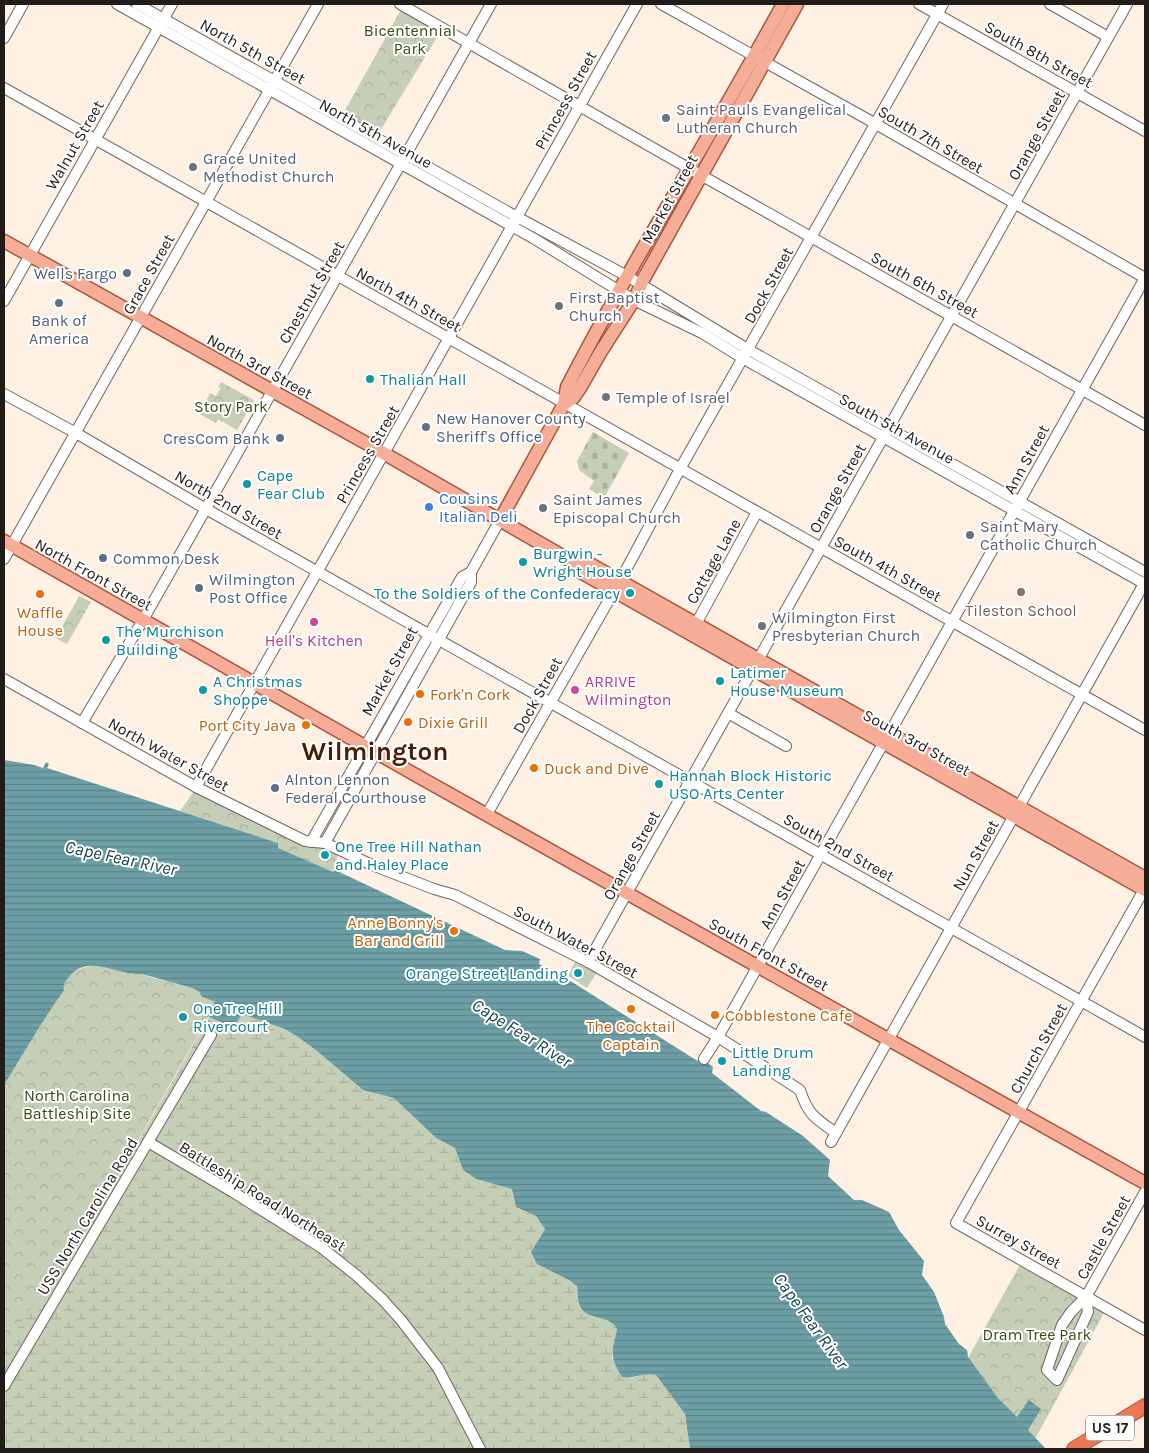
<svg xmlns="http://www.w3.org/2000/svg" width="1149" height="1453" font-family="Karla,sans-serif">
<defs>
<pattern id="forest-crowns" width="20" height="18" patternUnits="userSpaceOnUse" patternTransform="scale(1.25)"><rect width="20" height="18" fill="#c5ceb6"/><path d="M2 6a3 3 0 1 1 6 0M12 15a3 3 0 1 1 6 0" fill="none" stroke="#a9b09c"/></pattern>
<pattern id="wetland-marsh" width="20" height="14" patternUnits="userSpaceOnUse" patternTransform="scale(1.25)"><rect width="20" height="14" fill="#c5ceb6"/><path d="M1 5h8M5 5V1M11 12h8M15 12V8" fill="none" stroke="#a9b09c"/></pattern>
<pattern id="cemetery-stones" width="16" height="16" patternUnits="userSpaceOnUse" patternTransform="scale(1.25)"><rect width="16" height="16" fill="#c5ceb6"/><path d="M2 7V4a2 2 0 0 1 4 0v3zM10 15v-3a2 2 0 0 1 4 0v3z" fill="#a9b09c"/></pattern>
<pattern id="water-rules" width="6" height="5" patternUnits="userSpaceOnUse" patternTransform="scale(1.25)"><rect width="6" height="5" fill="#6da0a6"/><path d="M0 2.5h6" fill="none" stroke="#598286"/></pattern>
</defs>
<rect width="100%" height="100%" fill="#fef0e3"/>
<!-- forest -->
<g fill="url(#forest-crowns)">
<polygon points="403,6 442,29 377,136 342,116"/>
<polygon points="221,382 254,400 237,430 218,419 216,423 199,414 210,393 216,396 221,388 218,387"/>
<polygon points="79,596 91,602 67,644 56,638"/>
<polygon points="194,791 324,847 338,854 333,872 277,848 278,843 180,811"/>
<polygon points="576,960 597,972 587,988 568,976"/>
<path d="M91,966H100L134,974H142L150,977L192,988L200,992L202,996L215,1002V1005L4,1377V1085C24,1053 42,1021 63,990C63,975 79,968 91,966Z"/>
<polygon points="1021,1263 1104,1313 1035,1439 998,1398 968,1358"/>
</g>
<!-- wetland -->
<path fill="url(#wetland-marsh)" d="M242,1014L285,1029L298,1037L317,1051L363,1090L394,1098L436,1138L455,1148L463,1170L476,1179L512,1189L516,1207L536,1216L545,1229L531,1252L577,1286C578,1291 577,1298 579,1303C583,1322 609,1313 617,1329L612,1357L631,1378L649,1373L656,1375L685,1414L690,1449H4V1349L61,1263L68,1265L209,1017L217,1019Z"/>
<!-- cemetery -->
<polygon fill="url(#cemetery-stones)" points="593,432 629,453 604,498 589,489 594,481 579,470 577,461"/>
<!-- water -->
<path fill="url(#water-rules)" d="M4,760L34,765L43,768L46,762L49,764L47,768L278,843V848L333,872L335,870L505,950L522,951L540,959L539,964L572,982L696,1060L708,1063L713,1067L712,1073L761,1111L766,1112L803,1136L830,1160L828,1176L854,1200H862L889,1212L899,1230L924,1261L922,1275L934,1292L944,1317L945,1324L959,1344L967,1350L968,1357L998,1398L1017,1417L1029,1400L1041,1409L1028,1430L1046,1449H690L685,1414L656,1375C644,1372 634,1379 622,1377C609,1355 612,1353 617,1329C609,1313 583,1322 579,1303C577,1297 578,1291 577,1286L569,1280L537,1264L531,1252L545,1229L536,1216L516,1207L512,1189L476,1179L463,1170L455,1148L436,1138L394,1098L363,1090L317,1051L298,1037L285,1029L242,1014L237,1022L228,1025L209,1017L208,1015L215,1002L201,996L200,992L192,988L142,974C118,976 89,953 70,976C66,980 63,984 64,990C42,1021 24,1053 4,1085Z"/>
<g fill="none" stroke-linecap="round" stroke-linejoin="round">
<!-- minor casing -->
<g stroke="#72665b" stroke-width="12">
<g id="minor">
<polyline points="117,4 533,238 634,300 702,333 744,359 1145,584"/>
<polyline points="137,4 517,217 627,276 749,350 1145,572"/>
<polyline points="400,4 690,169 1145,425"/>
<polyline points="661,4 867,119 1145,278"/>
<polyline points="919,4 1145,131"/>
<polyline points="1050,4 1108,37"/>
<polyline points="4,38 23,4"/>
<polyline points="4,88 1145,730"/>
<polyline points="4,301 172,4"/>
<polyline points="4,394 76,433 206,509 1145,1037"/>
<polyline points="4,559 318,4"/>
<polyline points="620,581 680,469 943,4"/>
<polyline points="696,624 757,512"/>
<path d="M4,679L196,787L305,841L325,843L372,865L434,889L455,895L588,962L718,1037L800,1090C808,1115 815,1118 836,1133"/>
<polyline points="728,713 786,746"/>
<polyline points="82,723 143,620 491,4"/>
<polyline points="889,734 1145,278"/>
<polyline points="196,787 637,4"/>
<polyline points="487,814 614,591"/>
<polyline points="311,842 462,577 471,572 500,520"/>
<polyline points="325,843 471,582 471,572"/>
<polyline points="1145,888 956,1223 1145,1330"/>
<polyline points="588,962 1127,4"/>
<polyline points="704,1059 718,1037 884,742"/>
<polyline points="148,1142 233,1192 322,1248 356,1275 383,1300 401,1320 438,1368 480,1449"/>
<polyline points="831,1142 1145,582"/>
<polyline points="1086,1297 1088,1312 1057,1380 1047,1370 1062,1325 1071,1312 1086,1297 1145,1192"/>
<polyline points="4,1386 211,1035"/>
</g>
</g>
<!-- major casing -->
<g stroke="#a8563e" stroke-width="15">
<g id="major">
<polyline points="4,241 373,447 571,561 577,570 1145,890"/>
<polyline points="564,404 573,398 580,388 600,353 634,300 644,278 797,4"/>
<path d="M500,520L564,404L567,387C634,257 713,133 783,4"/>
<polyline points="4,541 421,778 1145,1183"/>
<polyline points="571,561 583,560 1145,878"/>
</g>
</g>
<!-- highway casing -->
<g stroke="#a8563e" stroke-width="16">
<polyline id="highway" points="1074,1449 1145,1406"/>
</g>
<!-- minor -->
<use href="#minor" stroke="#fff" stroke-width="10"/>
<!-- major -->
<use href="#major" stroke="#f6ad98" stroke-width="12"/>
<!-- highway -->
<use href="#highway" stroke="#f07653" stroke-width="14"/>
</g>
<!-- markers -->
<g fill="#6b7280" stroke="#fff" stroke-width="2">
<circle cx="666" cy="118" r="5"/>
<circle cx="193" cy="167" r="5"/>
<circle cx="559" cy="306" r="5"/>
<circle cx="606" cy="397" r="5"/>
<circle cx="543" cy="508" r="5"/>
<circle cx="970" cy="535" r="5"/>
<circle cx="762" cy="626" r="5"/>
</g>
<g fill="#5c6f8a" stroke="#fff" stroke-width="2">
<circle cx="127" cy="273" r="5"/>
<circle cx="59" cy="303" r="5"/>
<circle cx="426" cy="427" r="5"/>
<circle cx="280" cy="438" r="5"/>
<circle cx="103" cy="558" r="5"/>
<circle cx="199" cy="588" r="5"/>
<circle cx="275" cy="788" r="5"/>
</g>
<g fill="#0f9aa8" stroke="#fff" stroke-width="2">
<circle cx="370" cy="379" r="5"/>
<circle cx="247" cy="484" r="5"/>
<circle cx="523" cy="562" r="5"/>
<circle cx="630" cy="593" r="5"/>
<circle cx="106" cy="640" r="5"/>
<circle cx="720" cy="681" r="5"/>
<circle cx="203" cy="690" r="5"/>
<circle cx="659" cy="784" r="5"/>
<circle cx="325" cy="855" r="5"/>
<circle cx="578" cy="973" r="5"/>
<circle cx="183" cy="1017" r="5"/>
<circle cx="722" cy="1061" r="5"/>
</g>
<circle fill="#3f7fe0" stroke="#fff" stroke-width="2" cx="429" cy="507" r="5"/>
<circle fill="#8d6e63" stroke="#fff" stroke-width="2" cx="1021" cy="592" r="5"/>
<g fill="#e8710a" stroke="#fff" stroke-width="2">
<circle cx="40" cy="594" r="5"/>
<circle cx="420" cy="694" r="5"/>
<circle cx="408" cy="722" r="5"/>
<circle cx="306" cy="725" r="5"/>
<circle cx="534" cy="768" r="5"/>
<circle cx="454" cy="931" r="5"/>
<circle cx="631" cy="1009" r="5"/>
<circle cx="715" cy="1015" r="5"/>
</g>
<g fill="#d1479c" stroke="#fff" stroke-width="2">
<circle cx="314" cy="622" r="5"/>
<circle cx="575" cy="690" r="5"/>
</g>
<g text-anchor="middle" stroke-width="4" stroke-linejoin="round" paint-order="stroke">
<!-- shield labels -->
<rect fill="#fff" stroke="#64605d" stroke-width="1" x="1086" y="1415.5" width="48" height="25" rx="4"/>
<g font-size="15" font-weight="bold" fill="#211c17">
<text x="1110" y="1433">US 17</text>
</g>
<!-- park labels -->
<g font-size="16" fill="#3a4b10" stroke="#fff">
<text x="410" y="36">Bicentennial<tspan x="410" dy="18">Park</tspan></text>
<text x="231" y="412">Story Park</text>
<text x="77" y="1101">North Carolina<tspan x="77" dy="18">Battleship Site</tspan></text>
<text x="1037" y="1340">Dram Tree Park</text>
</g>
<!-- street labels -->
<g font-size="16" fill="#211c17" stroke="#fff">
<text transform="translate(253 51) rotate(29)" y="6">North 5th Street</text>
<text transform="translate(1039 54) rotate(29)" y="6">South 8th Street</text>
<text transform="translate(565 100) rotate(-61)" y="6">Princess Street</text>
<text transform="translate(376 133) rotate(29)" y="6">North 5th Avenue</text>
<text transform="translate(1036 135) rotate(-61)" y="6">Orange Street</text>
<text transform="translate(931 139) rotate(30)" y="6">South 7th Street</text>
<text transform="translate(74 145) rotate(-60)" y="6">Walnut Street</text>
<text transform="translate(669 199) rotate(-61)" y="6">Market Street</text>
<text transform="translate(148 274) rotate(-61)" y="6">Grace Street</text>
<text transform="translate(925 284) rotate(29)" y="6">South 6th Street</text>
<text transform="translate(768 285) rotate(-61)" y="6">Dock Street</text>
<text transform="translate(311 292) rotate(-60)" y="6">Chestnut Street</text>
<text transform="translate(409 299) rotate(29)" y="6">North 4th Street</text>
<text transform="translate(260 366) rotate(29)" y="6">North 3rd Street</text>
<text transform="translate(897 428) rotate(29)" y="6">South 5th Avenue</text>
<text transform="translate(367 454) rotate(-60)" y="6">Princess Street</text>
<text transform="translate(1026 459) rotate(-61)" y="6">Ann Street</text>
<text transform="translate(837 488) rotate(-61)" y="6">Orange Street</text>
<text transform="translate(229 504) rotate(30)" y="6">North 2nd Street</text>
<text transform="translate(713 561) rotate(-61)" y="6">Cottage Lane</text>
<text transform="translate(888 568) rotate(29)" y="6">South 4th Street</text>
<text transform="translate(94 574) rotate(29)" y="6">North Front Street</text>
<text transform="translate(389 671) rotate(-61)" y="6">Market Street</text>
<text transform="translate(537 695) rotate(-61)" y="6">Dock Street</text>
<text transform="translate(917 742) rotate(29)" y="6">South 3rd Street</text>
<text transform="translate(169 754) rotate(29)" y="6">North Water Street</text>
<text transform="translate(839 847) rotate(29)" y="6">South 2nd Street</text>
<text transform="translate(631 855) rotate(-61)" y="6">Orange Street</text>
<text transform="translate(975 855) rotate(-61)" y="6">Nun Street</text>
<text transform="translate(782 894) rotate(-61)" y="6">Ann Street</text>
<text transform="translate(576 941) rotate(28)" y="6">South Water Street</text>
<text transform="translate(769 954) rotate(29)" y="6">South Front Street</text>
<text transform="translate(1038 1048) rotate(-61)" y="6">Church Street</text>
<text transform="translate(263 1196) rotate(32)" y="6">Battleship Road Northeast</text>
<text transform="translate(87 1216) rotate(-59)" y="6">USS North Carolina Road</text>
<text transform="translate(1103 1237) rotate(-61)" y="6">Castle Street</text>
<text transform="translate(1019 1241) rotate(29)" y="6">Surrey Street</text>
</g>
<!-- worship labels -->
<g font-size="16" fill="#5b616d" stroke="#fff" text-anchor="start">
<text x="676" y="115">Saint Pauls Evangelical<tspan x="676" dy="18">Lutheran Church</tspan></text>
<text x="203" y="164">Grace United<tspan x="203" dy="18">Methodist Church</tspan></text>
<text x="569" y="303">First Baptist<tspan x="569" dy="18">Church</tspan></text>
<text x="616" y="403">Temple of Israel</text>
<text x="553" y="505">Saint James<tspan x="553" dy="18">Episcopal Church</tspan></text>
<text x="980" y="532">Saint Mary<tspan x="980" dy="18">Catholic Church</tspan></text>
<text x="772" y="623">Wilmington First<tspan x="772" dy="18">Presbyterian Church</tspan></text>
</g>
<!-- service labels -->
<g font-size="16" fill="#4e5e75" stroke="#fff" text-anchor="start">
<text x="117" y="279" text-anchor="end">Wells Fargo</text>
<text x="59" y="326" text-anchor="middle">Bank of<tspan x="59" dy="18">America</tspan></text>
<text x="436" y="424">New Hanover County<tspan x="436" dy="18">Sheriff's Office</tspan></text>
<text x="270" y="444" text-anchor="end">CresCom Bank</text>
<text x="113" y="564">Common Desk</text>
<text x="209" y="585">Wilmington<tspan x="209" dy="18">Post Office</tspan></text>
<text x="285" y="785">Alnton Lennon<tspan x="285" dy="18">Federal Courthouse</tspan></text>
</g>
<!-- culture labels -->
<g font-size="16" fill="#0d838f" stroke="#fff" text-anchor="start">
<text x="380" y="385">Thalian Hall</text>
<text x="257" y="481">Cape<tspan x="257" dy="18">Fear Club</tspan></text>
<text x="533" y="559">Burgwin -<tspan x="533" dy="18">Wright House</tspan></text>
<text x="620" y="599" text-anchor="end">To the Soldiers of the Confederacy</text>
<text x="116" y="637">The Murchison<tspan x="116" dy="18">Building</tspan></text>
<text x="730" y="678">Latimer<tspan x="730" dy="18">House Museum</tspan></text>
<text x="213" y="687">A Christmas<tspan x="213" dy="18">Shoppe</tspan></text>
<text x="669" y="781">Hannah Block Historic<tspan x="669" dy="18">USO Arts Center</tspan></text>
<text x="335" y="852">One Tree Hill Nathan<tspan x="335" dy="18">and Haley Place</tspan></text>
<text x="568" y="979" text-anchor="end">Orange Street Landing</text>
<text x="193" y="1014">One Tree Hill<tspan x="193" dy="18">Rivercourt</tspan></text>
<text x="732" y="1058">Little Drum<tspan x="732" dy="18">Landing</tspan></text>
</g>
<!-- shop labels -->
<g font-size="16" fill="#366cbe" stroke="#fff" text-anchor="start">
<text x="439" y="504">Cousins<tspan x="439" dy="18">Italian Deli</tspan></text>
</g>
<!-- education labels -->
<g font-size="16" fill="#785e54" stroke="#fff">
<text x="1021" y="616">Tileston School</text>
</g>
<!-- food labels -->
<g font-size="16" fill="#c56008" stroke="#fff" text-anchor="start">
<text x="40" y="618" text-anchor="middle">Waffle<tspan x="40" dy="18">House</tspan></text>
<text x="430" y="700">Fork'n Cork</text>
<text x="418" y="728">Dixie Grill</text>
<text x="296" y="731" text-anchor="end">Port City Java</text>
<text x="544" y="774">Duck and Dive</text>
<text x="444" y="928" text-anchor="end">Anne Bonny's<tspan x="444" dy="18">Bar and Grill</tspan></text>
<text x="725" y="1021">Cobblestone Cafe</text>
<text x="631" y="1032" text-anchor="middle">The Cocktail<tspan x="631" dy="18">Captain</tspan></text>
</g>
<!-- hotel labels -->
<g font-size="16" fill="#b23c85" stroke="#fff">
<text x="314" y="646">Hell's Kitchen</text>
<text x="585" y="687" text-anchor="start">ARRIVE<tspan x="585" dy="18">Wilmington</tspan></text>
</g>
<!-- water labels -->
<g font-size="18" font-style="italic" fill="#15454a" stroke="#fff">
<text transform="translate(121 858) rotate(12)" y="6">Cape Fear River</text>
<text transform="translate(522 1033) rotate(32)" y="6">Cape Fear River</text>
<text transform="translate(811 1321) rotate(54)" y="6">Cape Fear River</text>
</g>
<!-- town labels -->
<g font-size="26" font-weight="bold" fill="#4c1c05" stroke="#fff">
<text x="375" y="760">Wilmington</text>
</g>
</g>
<!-- border -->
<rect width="1149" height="1453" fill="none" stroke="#211c17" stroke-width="10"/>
</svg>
